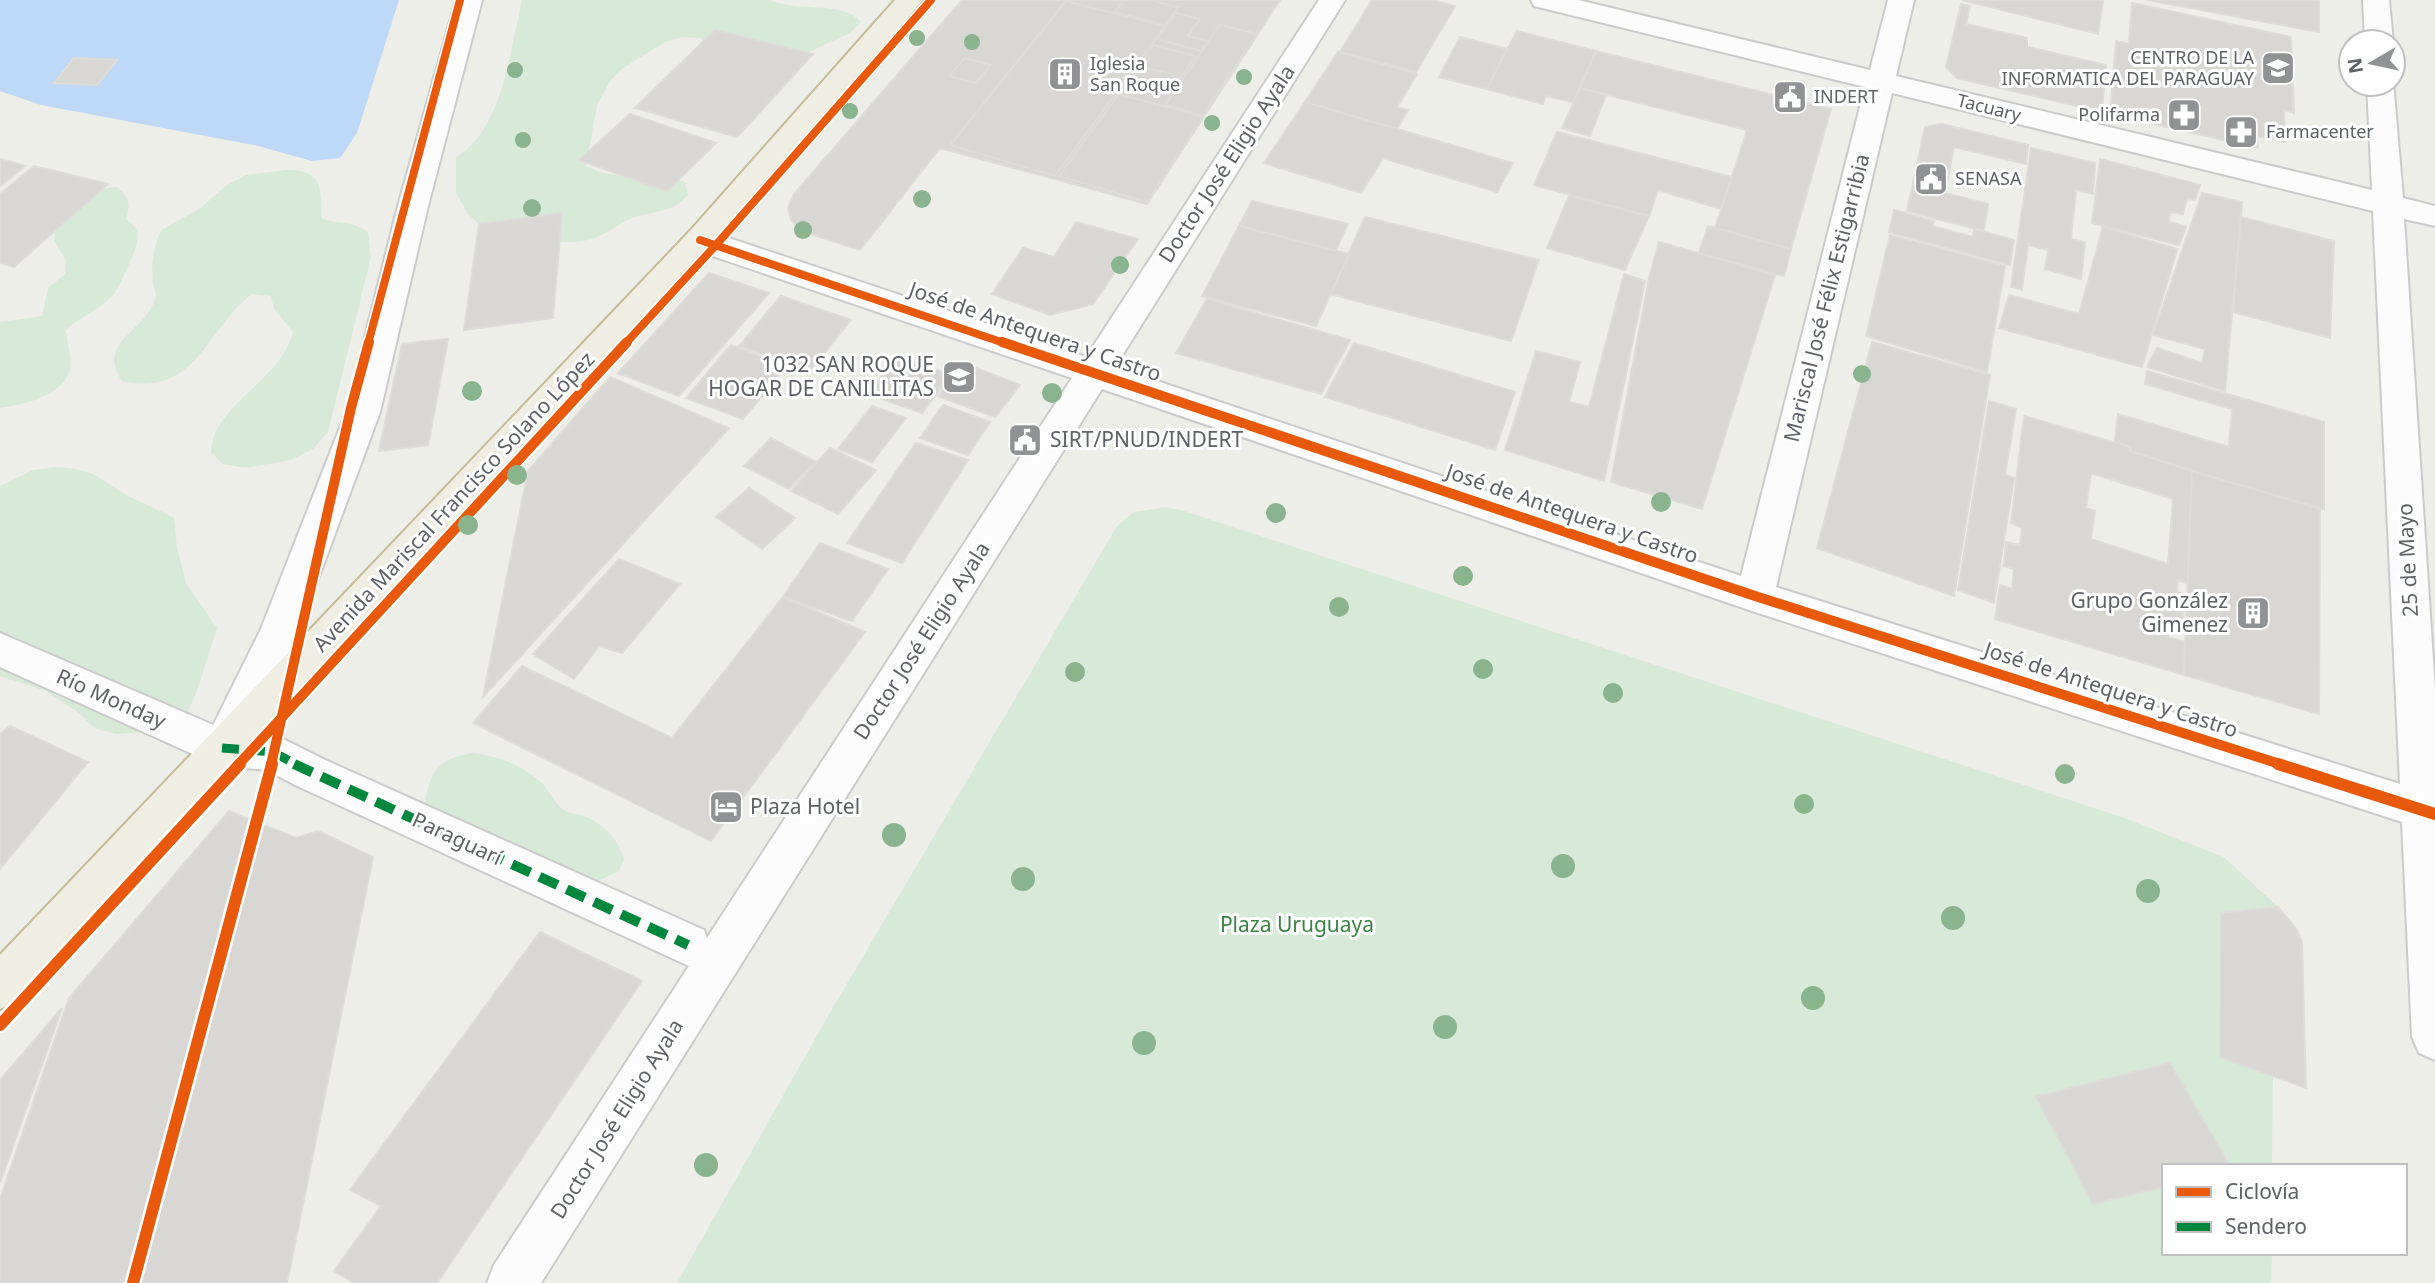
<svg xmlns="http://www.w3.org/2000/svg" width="2435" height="1283" font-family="'Noto Sans',sans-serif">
<rect width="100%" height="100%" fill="#eeeee9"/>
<!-- green -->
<g fill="#d7ead7">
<path d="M522,0H770C798,13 843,0 861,22L850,33L803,55L726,53L700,38L683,37L665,42L622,69L611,80L597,105L586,166C615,183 654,171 685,182L688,195C670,214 658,210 635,217C621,222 610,232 597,237C562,251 521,234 487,224H479L468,214L456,193V157C503,129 510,50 522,0Z"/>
<path d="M286,170C324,170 320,187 322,219C339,224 353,221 368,232L371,257L328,432L313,449L291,460L245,468L223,464L211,452C213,404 280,382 293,332L274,309L271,296L252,294C206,329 196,398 122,381C95,342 146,331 155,299C157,294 154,288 153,283C151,264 153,247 161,230L199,209L227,185L246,175Z"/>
<path d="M117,187C129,197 131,204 126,219C132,224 138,228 138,237C139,245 120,285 115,293C104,308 80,316 66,330C67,341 72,358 70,369C64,396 23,405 0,408V322L42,316L48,288L65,274L66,261L54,240L55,227L96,189Z"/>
<path d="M56,467C91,469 95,475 123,493C139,502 158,509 174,518L177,548L186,583L217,628L197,691L187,713L168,730L116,734L94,728L79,713L46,691L0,676V486L33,470Z"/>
<polygon points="1165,507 1181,510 2122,817 2224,857 2278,907 2221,914 2220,1057 2273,1077 2272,1166 2164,1166 2164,1253 2272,1253 2271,1283 677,1283 832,1009 1117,526 1134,512"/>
<path d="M474,753C499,756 524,766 543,784C550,792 554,803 564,810C570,814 578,814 584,816C605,825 618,838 624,859L619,871L591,884L460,863L450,858L422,826C428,785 426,759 474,753Z"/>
</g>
<!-- water -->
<polygon fill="#bed8f7" points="0,0 399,0 357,133 340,158 312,161 258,146 41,105 0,91"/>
<!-- building -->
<g fill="#d8d7d4" stroke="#dddcd8" stroke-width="2" fill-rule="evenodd">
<polygon points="962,0 1280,0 1147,204 940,148 860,250 801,231 791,220 788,208 794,194"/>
<polygon points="1124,0 1150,0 1178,7 1165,25 1115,12"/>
<polygon points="1372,0 1433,0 1455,6 1416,72 1340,52"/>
<polygon points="1962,0 2103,0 2098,34"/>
<polygon points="2147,0 2319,0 2319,32"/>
<polygon points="1066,1 1165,26 1055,176 950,145"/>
<polygon points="2132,3 2291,37 2294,113 2284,110 2285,142 2257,136 2258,148 2110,114 2116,41 2129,44"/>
<polygon points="1961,4 1970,6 1966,24 2027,38 2027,47 2106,65 2102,112 1957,78 1946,67"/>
<polygon points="1176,13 1200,19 1188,36 1208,41 1201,51 1157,39"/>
<polygon points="1220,25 1257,34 1203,115 1165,105"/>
<polygon points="715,30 813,54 737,137 635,108"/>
<polygon points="1517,31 1596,51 1573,102 1546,96 1543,104 1487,89"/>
<polygon points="1460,37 1507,49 1487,89 1439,77"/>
<polygon points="1154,45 1195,56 1181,77 1139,66"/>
<polygon points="1596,51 1831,109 1791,249 1715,228 1747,130 1580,88"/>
<polygon points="1338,52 1417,74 1397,107 1408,110 1397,129 1305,102"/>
<polygon points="74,58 117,60 97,85 54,83"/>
<polygon points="965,58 991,65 976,83 949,76"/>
<polygon points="1580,88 1606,95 1590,136 1562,128"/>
<polygon points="1119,94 1203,117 1147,202 1059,176"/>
<polygon points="1305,102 1397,129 1513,163 1497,192 1383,158 1361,193 1264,163"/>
<polygon points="630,114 716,143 667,191 579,160"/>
<polygon points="1942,124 2028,145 2026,164 1954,147 1945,193 1988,204 1984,231 1907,211 1925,127"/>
<polygon points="1557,132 1732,177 1721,209 1658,190 1649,216 1534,185"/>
<polygon points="2031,148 2095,163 2093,194 2076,190 2071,239 2085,242 2081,279 2045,269 2048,250 2028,245 2022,290 2011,287"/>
<polygon points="0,159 25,166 0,186"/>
<polygon points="2100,159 2200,185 2195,200 2187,199 2183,214 2170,212 2169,222 2186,227 2179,245 2092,223"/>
<polygon points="34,166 108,184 14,267 0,263 0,194"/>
<polygon points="2202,193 2242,202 2225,391 2147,367 2157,348 2202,363 2205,349 2153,335"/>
<polygon points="1569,196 1649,216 1625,270 1547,248"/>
<polygon points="1252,201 1348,224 1335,251 1239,226"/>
<polygon points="1894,210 1934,221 1932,226 1973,237 1974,229 2014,240 2010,265 1889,232"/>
<polygon points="562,213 553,318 464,330 479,224"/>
<polygon points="1365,217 1539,260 1511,341 1330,294"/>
<polygon points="2241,217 2334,241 2330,338 2233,312"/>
<polygon points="1076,222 1138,239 1093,304 1050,315 992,294 1023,248 1054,257"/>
<polygon points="1239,226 1349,254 1316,326 1202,296"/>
<polygon points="1708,226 1791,249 1784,276 1699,253"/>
<polygon points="2103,227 2177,249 2142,367 1999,328 2009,295 2079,314"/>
<polygon points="1890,235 2005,266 1987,372 1866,336"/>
<polygon points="1659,242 1775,275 1702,509 1611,482 1649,278"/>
<polygon points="709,273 769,293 679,396 618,373"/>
<polygon points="1624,274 1645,281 1604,481 1505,450 1536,351 1580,362 1569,402 1589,407"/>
<polygon points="781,296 851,320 810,371 739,346"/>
<polygon points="1207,299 1350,340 1321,394 1176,353"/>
<polygon points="448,339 428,445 379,451 402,344"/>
<polygon points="1872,342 1990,375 1954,596 1817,548"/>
<polygon points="1354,343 1515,392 1495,450 1325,397"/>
<polygon points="731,345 787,366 743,419 686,398"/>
<polygon points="898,356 951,375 922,413 868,394"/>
<polygon points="963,363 1020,385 995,417 938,396"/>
<polygon points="2147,371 2324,422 2324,509 2192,471 2130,451 2130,447 2115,441 2118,414 2229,447 2232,409 2145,384"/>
<polygon points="610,377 729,428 483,697 528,471"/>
<polygon points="1989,401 2016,409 2005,475 2014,478 1994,603 1958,590"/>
<polygon points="943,405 990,422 968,455 920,438"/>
<polygon points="872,406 906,418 872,462 838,449"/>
<path d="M2024,416L2130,447V451L2192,471L2188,584L2178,580L2177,592L2184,594L2183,626L2169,621L2168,637L2185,642L2184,675L1995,619L2000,585L2012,589L2014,569L2004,566L2006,542L2020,545L2022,528L2011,523ZM2091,473L2173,499L2168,564L2091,539L2095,511L2086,508Z"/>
<polygon points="771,438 816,462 789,489 744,466"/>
<polygon points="916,443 968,460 902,563 847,543"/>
<polygon points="830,448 876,470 838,514 791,491"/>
<polygon points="2192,471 2320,509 2319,714 2184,675"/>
<polygon points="749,488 795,518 762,549 716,517"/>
<polygon points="820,543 888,569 852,621 783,597"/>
<polygon points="619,559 680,584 622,653 599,646 574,679 533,654"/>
<polygon points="783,597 865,632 711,841 473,723 522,666 672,738"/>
<polygon points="10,726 88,762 0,869 0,734"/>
<polygon points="229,811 296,838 318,831 373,857 287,1283 0,1283 0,1199 69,998"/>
<polygon points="2278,907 2297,930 2302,942 2306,1088 2220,1057 2221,913"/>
<polygon points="540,932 642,981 437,1283 354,1283 334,1271 381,1206 350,1190"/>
<polygon points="62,1008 0,1183 0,1080"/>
<polygon points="2170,1063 2230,1166 2164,1166 2164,1187 2093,1204 2036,1097"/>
</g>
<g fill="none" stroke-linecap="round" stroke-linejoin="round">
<!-- street casing -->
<g stroke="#cbcbcb" stroke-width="4">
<g id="street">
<path d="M1319,0H1345L1115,367L1741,576L1865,87L1534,6L1531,0H1578L1870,70L1888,0H1914L1896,76L2372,190L2367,84H2393V81L2403,198L2435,206V226L2404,219L2435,690V1060L2419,1053L2412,1037L2402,822L1755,612L1102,389L541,1283H487L494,1265L689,966L295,785L267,770L222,766L208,761L0,667V633L225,730L273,734L323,759L704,930L707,938L1072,378L689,248L684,240L689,232L700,229L711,232L1086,357ZM1892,93L2373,211L2400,784L1776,587Z"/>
<polygon points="2363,0 2389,0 2393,42 2365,42"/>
</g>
</g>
<!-- secondary casing -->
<g stroke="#ccc" stroke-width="4">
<polygon id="secondary" points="456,0 482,0 428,206 380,412 299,631 240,753 226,758 212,753 206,740 261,629 346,412 398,206"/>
</g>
<!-- highway casing -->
<g stroke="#c5bc96" stroke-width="4">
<polygon id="highway" points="895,0 923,0 711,248 16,1003 0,1009 0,955 689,232"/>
</g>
<!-- street -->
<use href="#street" fill="#fcfcfc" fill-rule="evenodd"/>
<!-- secondary -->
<use href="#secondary" fill="#fcfcfc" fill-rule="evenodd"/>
<!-- highway -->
<use href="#highway" fill="#f0eee2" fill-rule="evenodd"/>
<!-- quiet-far1 -->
<polyline stroke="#00873e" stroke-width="9" stroke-dasharray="17 9" stroke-linecap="butt" points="222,748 273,752 297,765"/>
<!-- quiet -->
<polyline stroke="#00873e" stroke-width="10" stroke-dasharray="20 10" stroke-linecap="butt" points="294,764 688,945"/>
<!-- cycleway-far2 casing -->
<g stroke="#fff" stroke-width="11">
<g id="cycleway-far2">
<polyline points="700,240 1007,344"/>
<polyline points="368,344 460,0"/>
<polyline points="625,344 716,245 931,0"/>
</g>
</g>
<!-- cycleway-far1 casing -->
<g stroke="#fff" stroke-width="14">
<g id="cycleway-far1">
<polyline points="1002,342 1755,596 2283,765"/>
<polyline points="238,765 627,342"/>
<polyline points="271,765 351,408 369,342"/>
</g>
</g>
<!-- cycleway casing -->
<g stroke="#fff" stroke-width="17">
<g id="cycleway">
<polyline points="2278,764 2435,814"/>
<polyline points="0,1025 240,764"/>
<polyline points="133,1283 272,764"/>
</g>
</g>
<!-- cycleway-far2 -->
<use href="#cycleway-far2" stroke="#e8590c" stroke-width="8"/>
<!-- cycleway-far1 -->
<use href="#cycleway-far1" stroke="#e8590c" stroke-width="10"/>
<!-- cycleway -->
<use href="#cycleway" stroke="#e8590c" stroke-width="12"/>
</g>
<!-- trees -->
<g fill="#8ab48e">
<circle cx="917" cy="38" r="8"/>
<circle cx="972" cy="42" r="8"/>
<circle cx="515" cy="70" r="8"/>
<circle cx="1244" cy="77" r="8"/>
<circle cx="850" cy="111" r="8"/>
<circle cx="1212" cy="123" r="8"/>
<circle cx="523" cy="140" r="8"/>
<circle cx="922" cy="199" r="9"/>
<circle cx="532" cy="208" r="9"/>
<circle cx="803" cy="230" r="9"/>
<circle cx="1120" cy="265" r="9"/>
<circle cx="1862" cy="374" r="9"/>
<circle cx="472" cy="391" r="10"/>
<circle cx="1052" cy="393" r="10"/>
<circle cx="517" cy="475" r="10"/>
<circle cx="1661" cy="502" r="10"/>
<circle cx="1276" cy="513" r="10"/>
<circle cx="468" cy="525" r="10"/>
<circle cx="1463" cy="576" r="10"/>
<circle cx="1339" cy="607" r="10"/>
<circle cx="1483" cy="669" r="10"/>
<circle cx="1075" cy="672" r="10"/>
<circle cx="1613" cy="693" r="10"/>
<circle cx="2065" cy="774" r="10"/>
<circle cx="1804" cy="804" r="10"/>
<circle cx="894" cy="835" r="12"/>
<circle cx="1563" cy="866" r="12"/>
<circle cx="1023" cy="879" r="12"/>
<circle cx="2148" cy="891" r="12"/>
<circle cx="1953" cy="918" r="12"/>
<circle cx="1813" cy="998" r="12"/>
<circle cx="1445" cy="1027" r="12"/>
<circle cx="1144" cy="1043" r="12"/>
<circle cx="706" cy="1165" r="12"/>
</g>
<!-- icons -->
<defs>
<g id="school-square" transform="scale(1.75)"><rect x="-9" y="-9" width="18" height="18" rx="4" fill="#909294" stroke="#fff"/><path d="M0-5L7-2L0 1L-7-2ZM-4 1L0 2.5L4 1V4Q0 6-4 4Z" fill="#fff"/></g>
<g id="building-square" transform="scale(1.75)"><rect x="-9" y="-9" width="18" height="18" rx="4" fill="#909294" stroke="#fff"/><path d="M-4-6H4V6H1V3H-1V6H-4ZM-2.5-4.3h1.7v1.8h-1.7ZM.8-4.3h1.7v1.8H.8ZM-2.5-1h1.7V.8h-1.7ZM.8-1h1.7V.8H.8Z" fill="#fff"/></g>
<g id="civic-square" transform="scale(1.75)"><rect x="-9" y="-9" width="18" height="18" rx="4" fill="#909294" stroke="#fff"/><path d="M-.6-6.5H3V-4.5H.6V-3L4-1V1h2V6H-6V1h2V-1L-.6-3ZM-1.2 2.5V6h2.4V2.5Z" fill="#fff"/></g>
<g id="pharmacy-square" transform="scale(1.75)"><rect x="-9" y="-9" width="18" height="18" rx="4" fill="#909294" stroke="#fff"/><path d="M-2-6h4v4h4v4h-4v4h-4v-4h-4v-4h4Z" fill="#fff"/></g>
<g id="hotel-square" transform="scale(1.75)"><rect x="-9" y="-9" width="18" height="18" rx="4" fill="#909294" stroke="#fff"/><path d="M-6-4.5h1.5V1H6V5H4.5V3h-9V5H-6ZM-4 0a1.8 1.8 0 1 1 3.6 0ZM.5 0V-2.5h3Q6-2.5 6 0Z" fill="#fff"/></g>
</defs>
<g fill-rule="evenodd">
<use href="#school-square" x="2278" y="68"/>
<use href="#building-square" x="1065" y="74"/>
<use href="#civic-square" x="1790" y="97"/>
<use href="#pharmacy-square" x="2184" y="115"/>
<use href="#pharmacy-square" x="2241" y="132"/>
<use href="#civic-square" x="1931" y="179"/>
<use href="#school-square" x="959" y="377"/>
<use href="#civic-square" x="1025" y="440"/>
<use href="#building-square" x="2253" y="613"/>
<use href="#hotel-square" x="726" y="807"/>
</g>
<g text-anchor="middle" stroke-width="6" stroke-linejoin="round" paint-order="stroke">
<!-- far-poi labels -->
<g font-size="18" fill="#5e6166" stroke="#fff" text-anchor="start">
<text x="2254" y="64" text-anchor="end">CENTRO DE LA<tspan x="2254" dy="21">INFORMATICA DEL PARAGUAY</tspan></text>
<text x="1090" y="70">Iglesia<tspan x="1090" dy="21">San Roque</tspan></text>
<text x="1814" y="103">INDERT</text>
<text x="2160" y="121" text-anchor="end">Polifarma</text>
<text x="2266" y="138">Farmacenter</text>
<text x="1955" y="185">SENASA</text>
</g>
<!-- far-street labels -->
<g font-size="18" fill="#5e6166" stroke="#fff">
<text transform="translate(1989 108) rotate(14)" y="6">Tacuary</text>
</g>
<!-- street labels -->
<g font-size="21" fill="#5e6166" stroke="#fff">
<text transform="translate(1227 164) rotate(-57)" y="7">Doctor José Eligio Ayala</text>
<text transform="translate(1827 298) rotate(-76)" y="7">Mariscal José Félix Estigarribia</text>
<text transform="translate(1035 332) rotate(19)" y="7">José de Antequera y Castro</text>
<text transform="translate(454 502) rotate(-47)" y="7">Avenida Mariscal Francisco Solano López</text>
<text transform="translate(1572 514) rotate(19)" y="7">José de Antequera y Castro</text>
<text transform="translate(2408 560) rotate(-93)" y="7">25 de Mayo</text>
<text transform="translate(922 641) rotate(-57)" y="7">Doctor José Eligio Ayala</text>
<text transform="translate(2111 690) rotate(18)" y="7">José de Antequera y Castro</text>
<text transform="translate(111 699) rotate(24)" y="7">Río Monday</text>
<text transform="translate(457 839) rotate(25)" y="7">Paraguarí</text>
<text transform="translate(617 1119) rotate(-58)" y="7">Doctor José Eligio Ayala</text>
</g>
<!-- poi labels -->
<g font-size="21" fill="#5e6166" stroke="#fff" text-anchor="end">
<text x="934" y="372">1032 SAN ROQUE<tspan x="934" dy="24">HOGAR DE CANILLITAS</tspan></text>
<text x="1050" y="447" text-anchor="start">SIRT/PNUD/INDERT</text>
<text x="2228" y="608">Grupo González<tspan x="2228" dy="24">Gimenez</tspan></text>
<text x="750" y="814" text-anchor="start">Plaza Hotel</text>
</g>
<!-- park labels -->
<g font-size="21" fill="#388443" stroke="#fff">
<text x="1297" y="932">Plaza Uruguaya</text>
</g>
</g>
<!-- legend -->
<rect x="2162" y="1164" width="245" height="91" fill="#ffffff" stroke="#bfc0c2" stroke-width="2"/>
<rect x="2176" y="1187" width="35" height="10" fill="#e8590c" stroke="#bfc0c2" stroke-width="2"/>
<text x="2225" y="1199" font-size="21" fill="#5e6166">Ciclovía</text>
<rect x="2176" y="1222" width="35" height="10" fill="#00873e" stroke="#bfc0c2" stroke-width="2"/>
<text x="2225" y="1234" font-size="21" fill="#5e6166">Sendero</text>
<!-- north arrow -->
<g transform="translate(2372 63) rotate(261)"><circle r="33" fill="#ffffff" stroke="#bfc0c2" stroke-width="2"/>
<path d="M0-5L12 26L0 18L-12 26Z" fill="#909294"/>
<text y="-10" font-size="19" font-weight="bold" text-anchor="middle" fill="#5e6166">N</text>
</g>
</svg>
